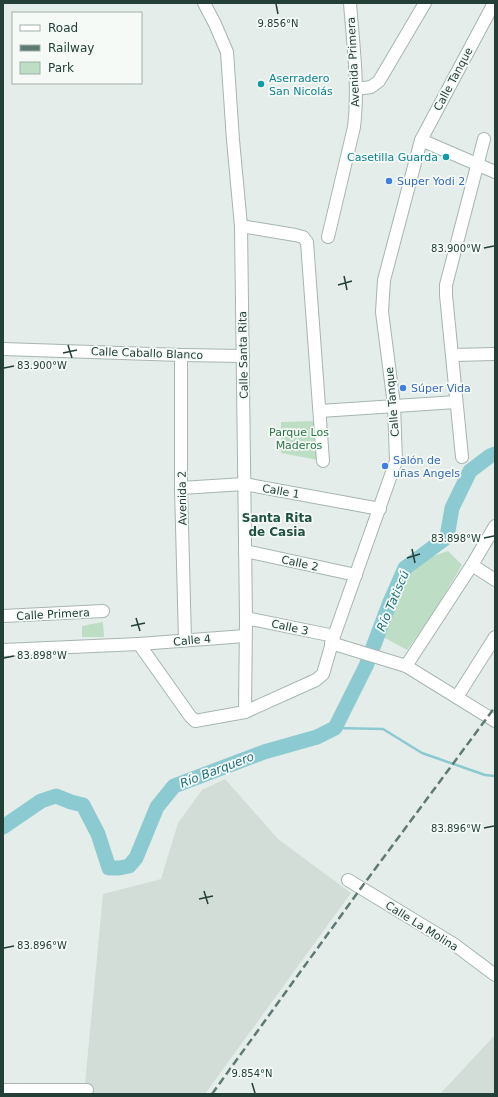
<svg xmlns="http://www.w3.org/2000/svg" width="498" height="1097" font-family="'DejaVu Sans',sans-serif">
<rect width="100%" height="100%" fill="#e4ede9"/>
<!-- built -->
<g fill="#d2ddd8">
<polygon points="225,779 278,839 351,893 205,1094 84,1094 103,894 161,879 178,823 202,790"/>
<polygon points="495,1035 495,1094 440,1094"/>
</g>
<!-- green -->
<g fill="#bddec5">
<polygon points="315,421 318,460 281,453 281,422"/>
<polygon points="448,551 462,565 432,615 407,650 376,633 400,567"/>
<polygon points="103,622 104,637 82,637 82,626"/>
</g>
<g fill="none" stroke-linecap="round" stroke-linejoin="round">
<!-- stream -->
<polyline stroke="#8ccad2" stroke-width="2.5" points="335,728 383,729 422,753 485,775 495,776"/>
<!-- river -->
<polyline stroke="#8ccad2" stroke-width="15" points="3,827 41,801 56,796 71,802 83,805 98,834 109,868 119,868 129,866 136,858 157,807 174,786 264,752 317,737 335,728 366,666 390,602 405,568 447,537 452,508 470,471 490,456 495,454"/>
<!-- minor casing -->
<g stroke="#a6b5b0" stroke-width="14">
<g id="minor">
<polyline points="204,3 215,24 227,52 233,140 241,226 246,618 245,712"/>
<polyline points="356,89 371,87 379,81 425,3"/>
<polyline points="421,140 495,172"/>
<polyline points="241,226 295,235 303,237 307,242 323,461"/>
<path d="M328,237L354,127C359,86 353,44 350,3"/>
<polyline points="3,349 181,355 243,356"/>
<polyline points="181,355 181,488 185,640"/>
<polyline points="452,355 495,354"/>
<polyline points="320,411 456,402"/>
<polyline points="462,457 446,295 446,285 484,139"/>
<polyline points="181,488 244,484 380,509"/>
<polyline points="245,551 356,575"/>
<polyline points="472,565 495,580"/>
<polyline points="3,616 103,611"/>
<polyline points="246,618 334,636"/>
<polyline points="331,643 406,666 495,721"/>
<polyline points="139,644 245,636"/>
<polyline points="3,650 139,644 190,716 195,721 245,712 316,680 323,674 334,636 396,461 394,405 382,312 384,280 421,140 494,3"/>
<polyline points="406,666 472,565 495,526"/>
<polyline points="457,697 495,637"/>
<polyline points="348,880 455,945 495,975"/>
<polyline points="3,1090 87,1090"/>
</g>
</g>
<!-- minor -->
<use href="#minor" stroke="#fff" stroke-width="12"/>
<!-- rail -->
<polyline stroke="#5e7a72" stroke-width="2.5" stroke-dasharray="8 4" stroke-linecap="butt" points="212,1094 361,888 495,707"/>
</g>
<!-- ticks -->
<path fill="none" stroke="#233f37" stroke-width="1.5" d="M276,4L278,14M484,248L494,246M344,276L347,290M338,285L352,281M68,345L72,358M63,353L77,350M4,368L14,366M484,538L494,536M412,549L415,563M407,558L420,554M136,618L140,631M131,626L145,623M4,658L14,656M484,828L494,826M204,891L208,904M199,899L213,896M4,948L14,946M252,1083L255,1093"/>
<!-- markers -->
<g fill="#0f9aa8" stroke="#f5faf7" stroke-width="1.5">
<circle cx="261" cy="84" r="4"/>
<circle cx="446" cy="157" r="4"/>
</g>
<g fill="#3f7fe0" stroke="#f5faf7" stroke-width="1.5">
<circle cx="389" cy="181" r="4"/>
<circle cx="403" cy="388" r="4"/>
<circle cx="385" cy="466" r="4"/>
</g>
<g text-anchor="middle" stroke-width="3.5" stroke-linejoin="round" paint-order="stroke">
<!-- street labels -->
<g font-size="11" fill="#233f37" stroke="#f5faf7">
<text transform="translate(353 62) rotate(-93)" y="4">Avenida Primera</text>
<text transform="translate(453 79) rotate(-62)" y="4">Calle Tanque</text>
<text transform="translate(147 353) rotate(2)" y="4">Calle Caballo Blanco</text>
<text transform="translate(243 355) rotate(-91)" y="4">Calle Santa Rita</text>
<text transform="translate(392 402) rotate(-95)" y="4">Calle Tanque</text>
<text transform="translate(281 491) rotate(10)" y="4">Calle 1</text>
<text transform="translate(182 498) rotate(-91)" y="4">Avenida 2</text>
<text transform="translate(300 563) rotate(12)" y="4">Calle 2</text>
<text transform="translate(53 614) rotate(-3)" y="4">Calle Primera</text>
<text transform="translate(290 627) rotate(12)" y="4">Calle 3</text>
<text transform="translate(192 640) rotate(-5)" y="4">Calle 4</text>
<text transform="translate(422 926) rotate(32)" y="4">Calle La Molina</text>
</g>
<!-- culture labels -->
<g font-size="11" fill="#0d838f" stroke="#f5faf7" text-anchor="start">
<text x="269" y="82">Aserradero<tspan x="269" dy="13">San Nicolás</tspan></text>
<text x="438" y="161" text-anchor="end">Casetilla Guarda</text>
</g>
<!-- shop labels -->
<g font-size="11" fill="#366cbe" stroke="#f5faf7" text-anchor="start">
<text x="397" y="185">Super Yodi 2</text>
<text x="411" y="392">Súper Vida</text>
<text x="393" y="464">Salón de<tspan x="393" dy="13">uñas Angels</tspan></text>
</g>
<!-- park labels -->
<g font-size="11" fill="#2d7647" stroke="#f5faf7">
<text x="299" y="436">Parque Los<tspan x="299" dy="13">Maderos</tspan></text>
</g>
<!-- neighbourhood labels -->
<g font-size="12" font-weight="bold" fill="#1f5143" stroke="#f5faf7">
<text x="277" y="522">Santa Rita<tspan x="277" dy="14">de Casia</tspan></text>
</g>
<!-- water labels -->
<g font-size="12" font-style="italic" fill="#1d6f7b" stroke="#f5faf7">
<text transform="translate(393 601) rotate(-67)" y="4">Río Tatiscú</text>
<text transform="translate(217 770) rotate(-21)" y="4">Río Barquero</text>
</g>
</g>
<g font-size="10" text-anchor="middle" fill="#233f37" stroke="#f5faf7" stroke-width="3.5" stroke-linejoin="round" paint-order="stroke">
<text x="278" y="27">9.856°N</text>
<text x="456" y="252">83.900°W</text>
<text x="42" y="369">83.900°W</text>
<text x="456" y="542">83.898°W</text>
<text x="42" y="659">83.898°W</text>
<text x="456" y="832">83.896°W</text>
<text x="42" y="949">83.896°W</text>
<text x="252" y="1077">9.854°N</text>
</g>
<!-- border -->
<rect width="498" height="1097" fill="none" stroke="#233f37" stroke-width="8"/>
<!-- legend -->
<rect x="12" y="12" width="130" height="72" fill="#f5faf7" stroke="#a1afaa"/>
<rect x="20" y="25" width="20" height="6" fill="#ffffff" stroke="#a1afaa"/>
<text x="48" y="32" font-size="12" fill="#233f37">Road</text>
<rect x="20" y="45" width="20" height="6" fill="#5e7a72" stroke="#a1afaa"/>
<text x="48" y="52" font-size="12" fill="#233f37">Railway</text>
<rect x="20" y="62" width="20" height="12" fill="#bddec5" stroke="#a1afaa"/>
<text x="48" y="72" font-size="12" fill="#233f37">Park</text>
</svg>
